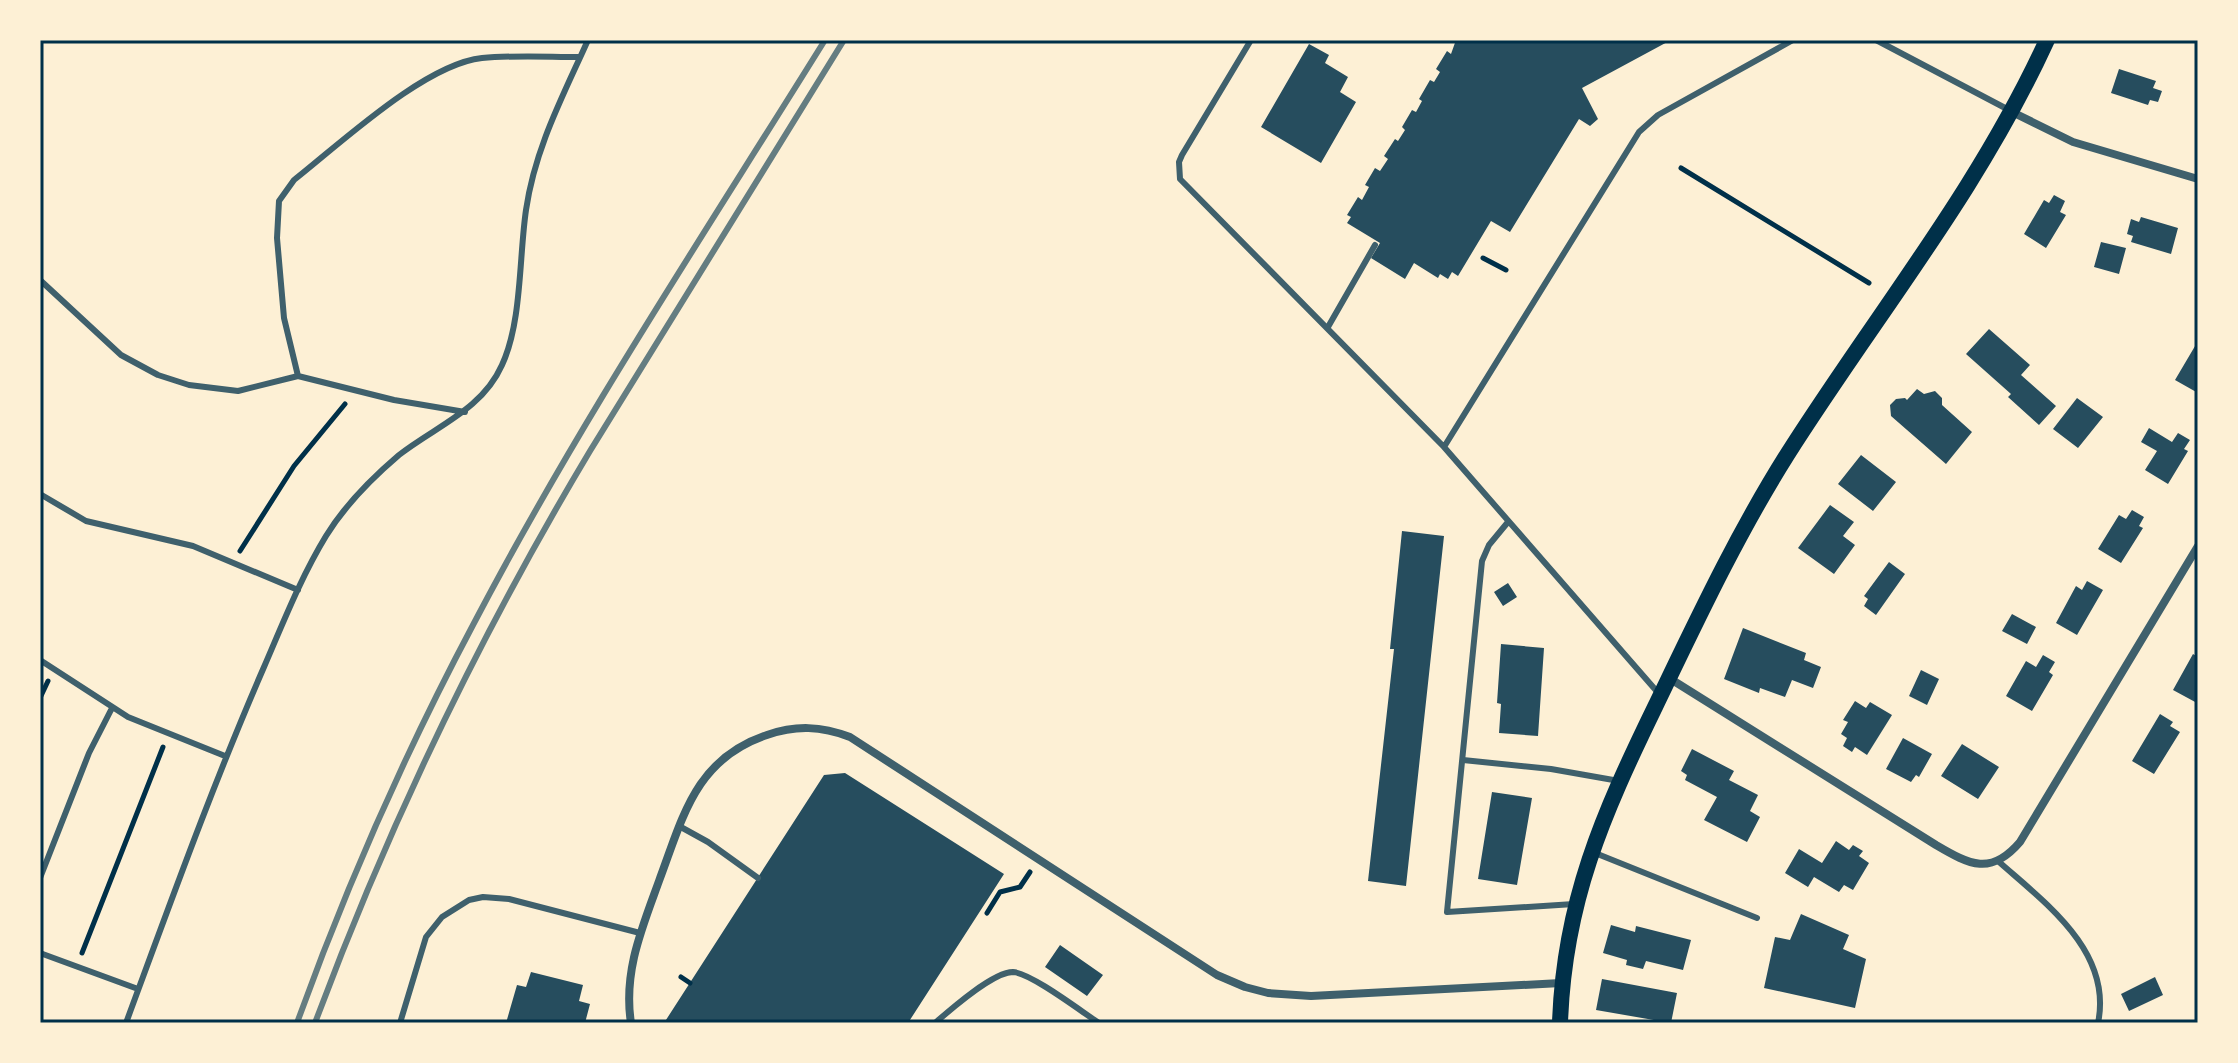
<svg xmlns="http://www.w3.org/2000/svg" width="2238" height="1063" font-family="'IBM Plex Sans',sans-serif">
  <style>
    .building { fill: #264d5e }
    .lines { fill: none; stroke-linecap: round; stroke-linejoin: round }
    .path { stroke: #003049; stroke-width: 5 }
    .service { stroke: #3f606c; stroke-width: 6 }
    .minor { stroke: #3f606c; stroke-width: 8 }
    .secondary { stroke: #003049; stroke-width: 16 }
    .rail { stroke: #657d81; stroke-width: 6 }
    .neatline { fill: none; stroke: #003049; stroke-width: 3 }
  </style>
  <rect width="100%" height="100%" fill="#fdf0d5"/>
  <path class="building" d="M1456,40h215l-89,48 16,31 -8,7 -11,-7 -69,113 -19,-11 -33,55 -6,-4 -4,7 -8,-5 -2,4 -24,-15 -9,16 -34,-21 9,-15 -33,-20 4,-6 -4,-2 11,-18 4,3 7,-13 -4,-2 10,-17 5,3 8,-12 -4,-3 11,-17 3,2 7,-11 -3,-3 10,-17 4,2 6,-11 -3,-2 11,-19 4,2 6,-10 -4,-3 11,-18 4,3z
    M1309,44l20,11 -4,8 23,14 -8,15 16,10 -35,61 -60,-36z
    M2119,69l37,12 -3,7 9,3 -4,11 -8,-2 -2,5 -37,-12z
    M2054,195l11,6 -5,11 6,3 -20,33 -22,-14 20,-34 5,3z
    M2141,217l37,11 -7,26 -40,-12 2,-6 -6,-2 4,-15 8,3z
    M2101,242l25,6 -7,26 -25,-7z
    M1989,329l41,36 -9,10 35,31 -17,19 -31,-28 3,-3 -45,-40z
    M2198,341v52l-23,-13z
    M1917,389l7,5 11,-3 7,7v7l30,27 -26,32 -55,-48 -1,-11 6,-6 9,-1 2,2z
    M2077,398l26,19 -25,31 -25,-19z
    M2149,428l23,14 6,-9 12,7 -6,9 4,2 -20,33 -23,-14 12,-19 -16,-9z
    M1861,455l35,27 -23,29 -35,-27z
    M1830,505l24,17 -11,14 12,9 -21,29 -36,-26z
    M2132,510l12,7 -5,9 4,2 -22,35 -23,-14 21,-34 7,4z
    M1402,531l42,5 -38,350 -38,-5 26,-232h-4z
    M1889,562l16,12 -29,41 -12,-9 4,-7 -4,-3z
    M2087,581l16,9 -26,45 -21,-12 20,-37 6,4z
    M1508,583l9,14 -14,9 -9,-14z
    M2012,614l24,13 -9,17 -25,-13z
    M1743,628l63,25 -2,7 17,7 -8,21 -21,-8 -7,17 -25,-9 -1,5 -35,-14z
    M1501,644l43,4 -6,88 -39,-3 2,-29 -4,-1z
    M2193,654l5,3 -1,46 -24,-13z
    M2043,655l12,7 -6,10 4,3 -21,36 -26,-15 20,-35 10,6z
    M1921,670l18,9 -12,26 -18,-9z
    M1855,701l11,7 4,-6 22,13 -25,40 -12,-8 -3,5 -9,-6 4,-8 -6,-4 7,-12 -5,-2z
    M2160,714l13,8 -3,4 10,6 -26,42 -22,-13z
    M1903,738l29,16 -13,23 -3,-2 -5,7 -25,-13z
    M1962,744l37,23 -21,32 -37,-23z
    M1692,749l42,22 -5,9 29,15 -8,16 10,6 -13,25 -43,-22 13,-23 -32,-17 2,-5 -6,-4z
    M845,773l159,101 -96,149h-244l160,-248z
    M1492,792l40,6 -15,87 -39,-6z
    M1836,841l13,9 4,-5 10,6 -4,5 10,7 -16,27 -9,-5 -5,7 -25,-15 -6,10 -23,-14 14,-24 23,14z
    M1801,914l48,21 -6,14 23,10 -11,49 -91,-20 11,-51 15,3z
    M1611,925l24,7 1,-6 55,14 -8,30 -37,-9 -3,8 -17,-4 1,-5 -24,-7z
    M1060,945l43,30 -16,21 -42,-29z
    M531,972l52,13 -4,16 11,3 -5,19h-79l11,-38 9,2z
    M2155,977l8,18 -34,16 -8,-17z
    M1602,979l75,14 -6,30 -75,-13z"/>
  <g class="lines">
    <path class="path" d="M1681,168l188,115
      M1483,258l23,12
      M240,551l54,-85 51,-62
      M40,698l8,-17
      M987,913l13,-21 20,-5 10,-15
      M82,953l81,-206
      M681,977l9,6"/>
    <path class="service" d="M1251,40l-69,115 -3,7 1,17 264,268 216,248
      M1876,40l133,70
      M40,280l81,75 37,20 31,10 49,6 60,-15 96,24 71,12
      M1328,327l47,-82
      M298,376l-14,-58 -7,-80 2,-37 15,-21c47,-37 131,-116 188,-122 32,-3 66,-1 98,-1
      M1444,447l195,-315 19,-17 135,-75
      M40,494l46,27 107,25 105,44
      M1508,522l-19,23 -7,16 -35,351 127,-8
      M40,660l88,57 97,39
      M1463,760l88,9 68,12
      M679,826l29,16 50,36
      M1595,853l162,65
      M1998,861c46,41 115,90 100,162
      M40,878l49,-125 23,-45
      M40,953l98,36
      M126,1023c44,-119 87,-239 138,-356 19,-44 37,-90 62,-131 19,-31 46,-58 73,-81 37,-29 83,-45 103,-90 20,-43 17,-108 24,-155 9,-62 37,-114 62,-170
      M400,1023l26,-86 16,-20 27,-17 14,-3 26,2 131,34
      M935,1023c16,-14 58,-51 78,-51 18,1 69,40 86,51"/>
    <path class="minor" d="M2012,112l61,30 125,37
      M1669,678l267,167c34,20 55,31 84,-3l178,-296
      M631,1023c-8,-51 11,-95 28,-142 24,-64 36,-122 108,-146 29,-10 54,-9 83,2l367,238 28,12 23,6 43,3 250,-13"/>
    <path class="secondary" d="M1560,1023c4,-121 43,-209 95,-316 41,-85 81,-171 132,-252 88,-139 191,-264 260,-415"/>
    <path class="rail" d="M297,1023c49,-136 108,-270 176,-398 105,-201 232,-392 352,-585
      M315,1023c74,-199 166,-390 275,-572l254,-411"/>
  </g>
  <rect width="2238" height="1063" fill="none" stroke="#fdf0d5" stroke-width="84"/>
  <rect x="42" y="42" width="2154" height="979" class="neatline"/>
</svg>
